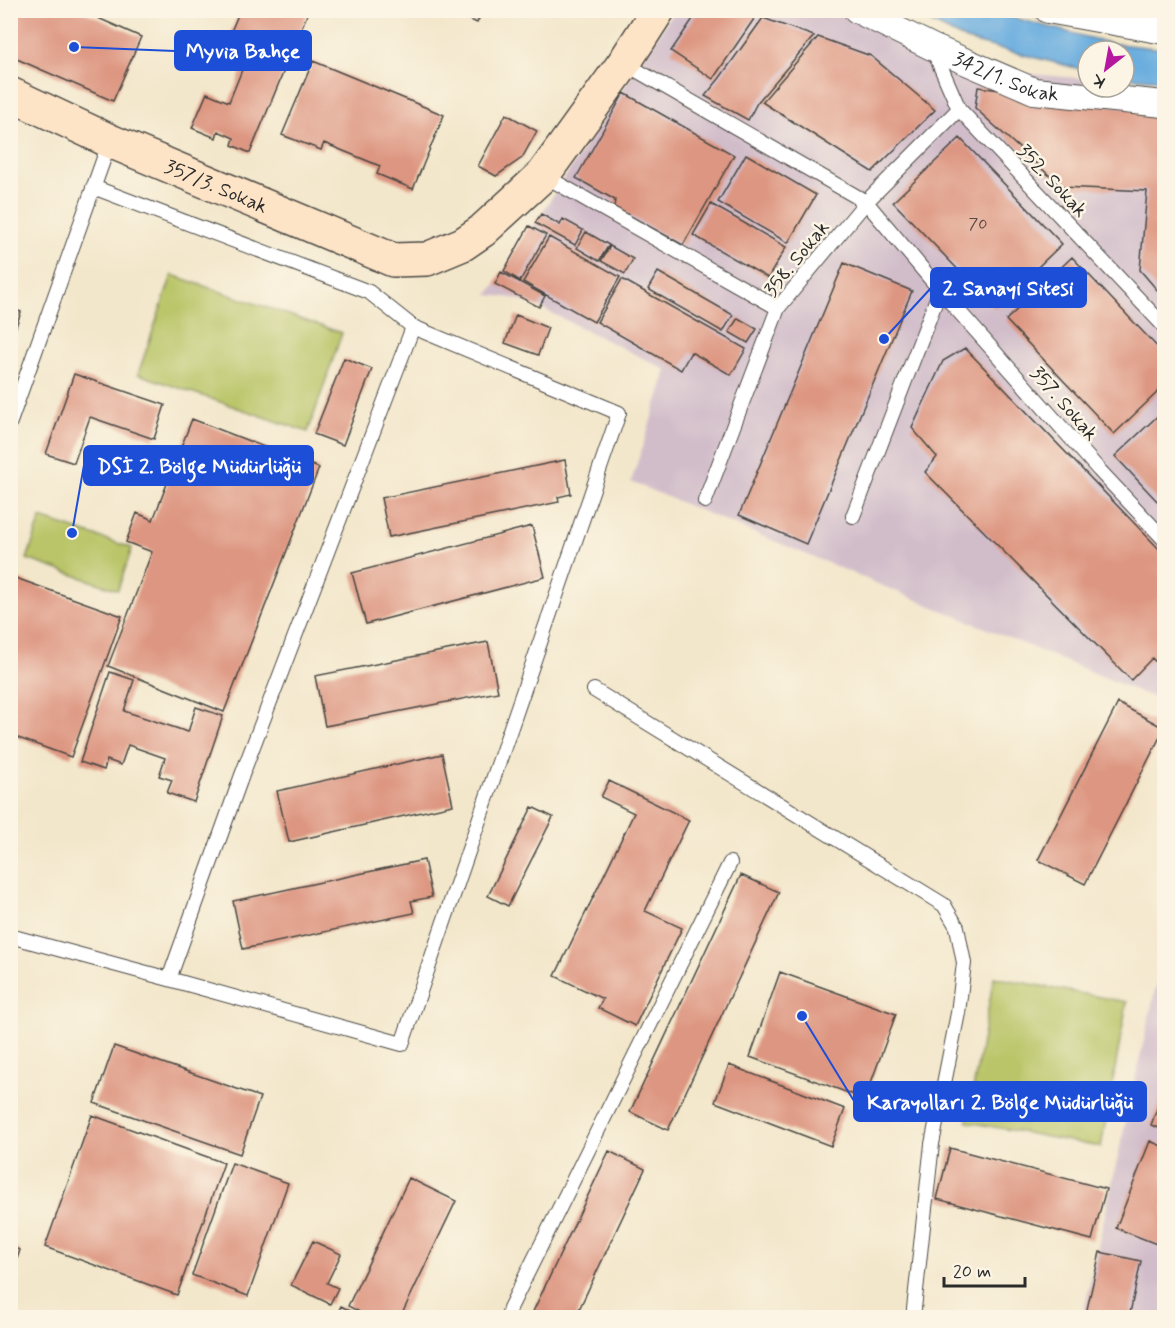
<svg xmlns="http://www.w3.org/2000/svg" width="1175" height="1328" font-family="Mynerve,sans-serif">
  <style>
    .industrial { fill: #d1bdca }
    .green { fill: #b9c567; stroke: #727849; stroke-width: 1.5 }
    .water { fill: #6aaddf; stroke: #4a6c85; stroke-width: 1.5 }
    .building { fill: #dd9681 }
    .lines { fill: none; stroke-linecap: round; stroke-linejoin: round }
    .lane-casing { stroke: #494743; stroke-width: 16 }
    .street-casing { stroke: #494743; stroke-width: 28 }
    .secondary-casing { stroke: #494743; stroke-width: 36 }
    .lane { stroke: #fff; stroke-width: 14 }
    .street { stroke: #fff; stroke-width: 26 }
    .secondary { stroke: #fee4c6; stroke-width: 33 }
    .labels { text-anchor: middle; stroke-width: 5; stroke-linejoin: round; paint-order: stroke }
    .number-label { font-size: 16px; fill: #584640 }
    .street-label { font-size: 20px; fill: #2b2b2b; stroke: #fcf5e5 }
    .leader { fill: none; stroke: #1d4ed8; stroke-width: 2 }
    .callout-dot { fill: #1d4ed8; stroke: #fcf5e5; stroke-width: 2 }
    .callout { fill: #1d4ed8; stroke: #1d4ed8; stroke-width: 2 }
    .callout-label { font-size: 21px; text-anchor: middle; font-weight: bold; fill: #fff }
  </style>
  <rect width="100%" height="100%" fill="#fcf5e5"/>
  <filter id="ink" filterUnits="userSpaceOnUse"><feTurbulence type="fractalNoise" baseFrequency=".0167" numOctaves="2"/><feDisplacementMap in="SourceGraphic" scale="12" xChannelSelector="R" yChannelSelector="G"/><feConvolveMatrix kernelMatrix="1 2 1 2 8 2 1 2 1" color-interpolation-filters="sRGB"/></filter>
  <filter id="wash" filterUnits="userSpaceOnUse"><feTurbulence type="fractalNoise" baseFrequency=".008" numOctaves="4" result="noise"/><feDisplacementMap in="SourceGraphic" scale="24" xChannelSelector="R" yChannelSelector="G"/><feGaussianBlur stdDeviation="1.35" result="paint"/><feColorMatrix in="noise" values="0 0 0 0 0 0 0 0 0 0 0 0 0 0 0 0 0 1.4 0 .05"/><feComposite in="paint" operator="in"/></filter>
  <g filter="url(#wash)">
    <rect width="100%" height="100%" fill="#f3e7cb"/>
    <path class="industrial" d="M674,11h174l118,57 122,11v8h36v-5l40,4v616l-533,-220 36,-112 -128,-63 -26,-9 -25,-3z
      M1164,964v353l-82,1 73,-328z"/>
    <path class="green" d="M172,275l170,58 -34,99 -170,-58z
      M41,518l91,30 -14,42 -91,-31z
      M994,977l133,25 -26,145 -134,-25z"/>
    <path class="water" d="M908,11h81l120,32 55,6v31l-40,-3v-26h-36v20l-122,-31z"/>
    <g id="blocks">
      <path class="building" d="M10,10h70l61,27 -28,64 -103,-45z
        M240,10h69l-59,143 -18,-8 2,-7 -16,-7 -2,7 -24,-10 15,-35 22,9 13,-32 -23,-10z
        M449,10h34l-6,13z
        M699,10h41l16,6 -43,63 -42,-28z
        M1084,10h80v15z
        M763,18l51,18 -57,67 -9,17 -43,-24 14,-17z
        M818,37l53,19 64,54 -63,62 -110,-70z
        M313,61l131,54 -31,74 -36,-15 3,-8 -56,-23 -3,7 -39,-15z
        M978,87l186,26v185l-24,-28 7,-79 -85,-4 -87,-79z
        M624,93l110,62 -51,90 -69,-38 1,-7 -39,-22z
        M506,114l31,17 -15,27 -26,18 -18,-10z
        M960,138l102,106 -67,64 -102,-106z
        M746,154l70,41 -28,48 -70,-41z
        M711,204l75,43 -18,31 -75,-43z
        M541,214l19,11 3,-6 20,11 -8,15 -40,-22z
        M529,226l17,9 -26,46 -16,-10z
        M586,232l23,13 -10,16 -22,-13z
        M549,237l71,40 -26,45 -71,-40z
        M610,246l23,13 -8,15 -24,-13z
        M1072,257l92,97v32l-50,48 -108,-114z
        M844,263l68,28 -106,253 -67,-29z
        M501,272l44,24 -6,11 -44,-23z
        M658,272l75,43 -10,17 -75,-43z
        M622,279l124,70 -15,26 -40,-23 -10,18 -84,-48z
        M10,308l11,4 -10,29h-1z
        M516,315l32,13 -10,27 -33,-12z
        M738,318l19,11 -9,14 -19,-11z
        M965,348l199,206v117l-12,-13 -21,22 -206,-208 12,-15 -25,-29 31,-67z
        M344,358l28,11 -29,76 -29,-11z
        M74,374l91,31 -11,34 -64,-22 -16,46 -28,-9z
        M1164,410v84l-7,7 -42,-45z
        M192,419l127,49 -95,244 -116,-46 44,-114 -26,-10 11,-29 16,7z
        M565,460l6,34 -13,3 1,5 -170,35 -8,-39z
        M532,526l13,51 -179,47 -14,-51z
        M10,576l112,40 -51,141 -61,-22z
        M488,642l10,50 -173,34 -10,-50z
        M110,672l24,8 -10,31 64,21 8,-25 27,9 -29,86 -27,-9 5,-13 -13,-4 6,-18 -37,-13 -7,20 -14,-5 -3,10 -24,-8z
        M1118,703l46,25v1l-79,155 -47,-24z
        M442,754l11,51 -164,37 -12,-51z
        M609,781l80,39 -44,91 37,17 -47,98 -37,-18 5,-9 -48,-23 79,-163 -33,-16z
        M532,807l21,10 -45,89 -20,-10z
        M424,860l8,37 -21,4 3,12 -171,36 -10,-48z
        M741,875l38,17 -111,238 -38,-18z
        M780,972l116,42 -31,85 -115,-42z
        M114,1046l146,51 -20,57 -146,-51z
        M729,1065l116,44 -14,37 -116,-44z
        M1164,1090v40l-13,-5z
        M92,1115l132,48 -47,132 -132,-48z
        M1150,1141l14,6v100l-48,-19z
        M950,1148l156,41 -14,51 -155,-41z
        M609,1151l36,18 -70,149h-45z
        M232,1163l56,20 -40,113 -56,-21z
        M409,1178l47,23 -56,117h-29l-23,-12z
        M313,1241l28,13 -14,29 11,5 -8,16 -39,-19z
        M10,1247l10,3 -9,27h-1z
        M1100,1252l41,9 -12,57h-44z
        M341,1306l22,12h-28z"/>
    </g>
  </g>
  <g filter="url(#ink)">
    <use href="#blocks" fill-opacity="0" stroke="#494743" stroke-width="1.5"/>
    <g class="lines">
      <g class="lane-casing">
        <path id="lane" d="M932,47l27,62 205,217
          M624,63l242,139 74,88 159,180 65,69
          M543,175l235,133
          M10,422l100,-281
          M705,501l73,-193 88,-106 93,-93
          M853,516l87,-226
          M594,690l350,215 13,22 7,36 -6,50 -26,131 -19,174
          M10,936l159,43 73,-204 171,-448 -44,-35 -276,-105
          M169,979l233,65 217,-631 -206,-86
          M508,1318l2,-10 220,-445"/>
      </g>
      <g class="street-casing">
        <g id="street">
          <path id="s1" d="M857,10l75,37 102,44 130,13"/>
          <path d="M1048,10l116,21"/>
        </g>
      </g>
      <g class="secondary-casing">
        <g id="secondary">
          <path id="s2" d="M10,94l100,47 283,119 34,-1 36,-15 19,-13 61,-56 81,-112 34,-53"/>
        </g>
      </g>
      <use href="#lane" class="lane"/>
      <use href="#street" class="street"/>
      <use href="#secondary" class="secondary"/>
    </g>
  </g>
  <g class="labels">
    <g class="number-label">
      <text x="978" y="229">70</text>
    </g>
    <g class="street-label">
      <text dy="7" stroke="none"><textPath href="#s1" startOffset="164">342/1. Sokak</textPath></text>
      <text transform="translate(1053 180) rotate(47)" y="7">352. Sokak</text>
      <text dy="7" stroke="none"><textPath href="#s2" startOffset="226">357/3. Sokak</textPath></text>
      <text transform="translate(796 258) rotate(-51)" y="7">358. Sokak</text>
      <text transform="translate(1065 403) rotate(49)" y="7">357. Sokak</text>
    </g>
  </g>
  <path class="leader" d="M74 47L175 51M884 339L931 288M72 533L84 465M802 1016L854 1101"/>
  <g class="callout-dot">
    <circle cx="74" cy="47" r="6"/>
    <circle cx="884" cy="339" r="6"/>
    <circle cx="72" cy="533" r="6"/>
    <circle cx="802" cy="1016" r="6"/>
  </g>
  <g class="callout">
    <rect x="175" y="31" width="136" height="39" rx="6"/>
    <rect x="931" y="268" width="155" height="39" rx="6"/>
    <rect x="84" y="446" width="229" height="39" rx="6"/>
    <rect x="854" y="1082" width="292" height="39" rx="6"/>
  </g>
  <g class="callout-label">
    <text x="243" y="58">Myvia Bahçe</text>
    <text x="1008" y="295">2. Sanayi Sitesi</text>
    <text x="199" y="473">DSİ 2. Bölge Müdürlüğü</text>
    <text x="1000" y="1109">Karayolları 2. Bölge Müdürlüğü</text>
  </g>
  <rect width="1175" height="1328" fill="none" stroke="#fcf5e5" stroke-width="36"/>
  <g transform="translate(1106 69) rotate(211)"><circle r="28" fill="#fcf5e5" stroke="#a8a49b" stroke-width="1.5"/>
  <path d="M0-4.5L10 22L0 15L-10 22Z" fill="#b5179e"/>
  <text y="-9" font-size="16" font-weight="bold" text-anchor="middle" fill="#2b2b2b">K</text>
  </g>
  <path d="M944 1277v9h81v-9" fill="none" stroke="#2b2b2b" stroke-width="3"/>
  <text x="953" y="1277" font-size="18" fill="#2b2b2b" stroke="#fcf5e5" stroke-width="4.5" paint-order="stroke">20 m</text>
</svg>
